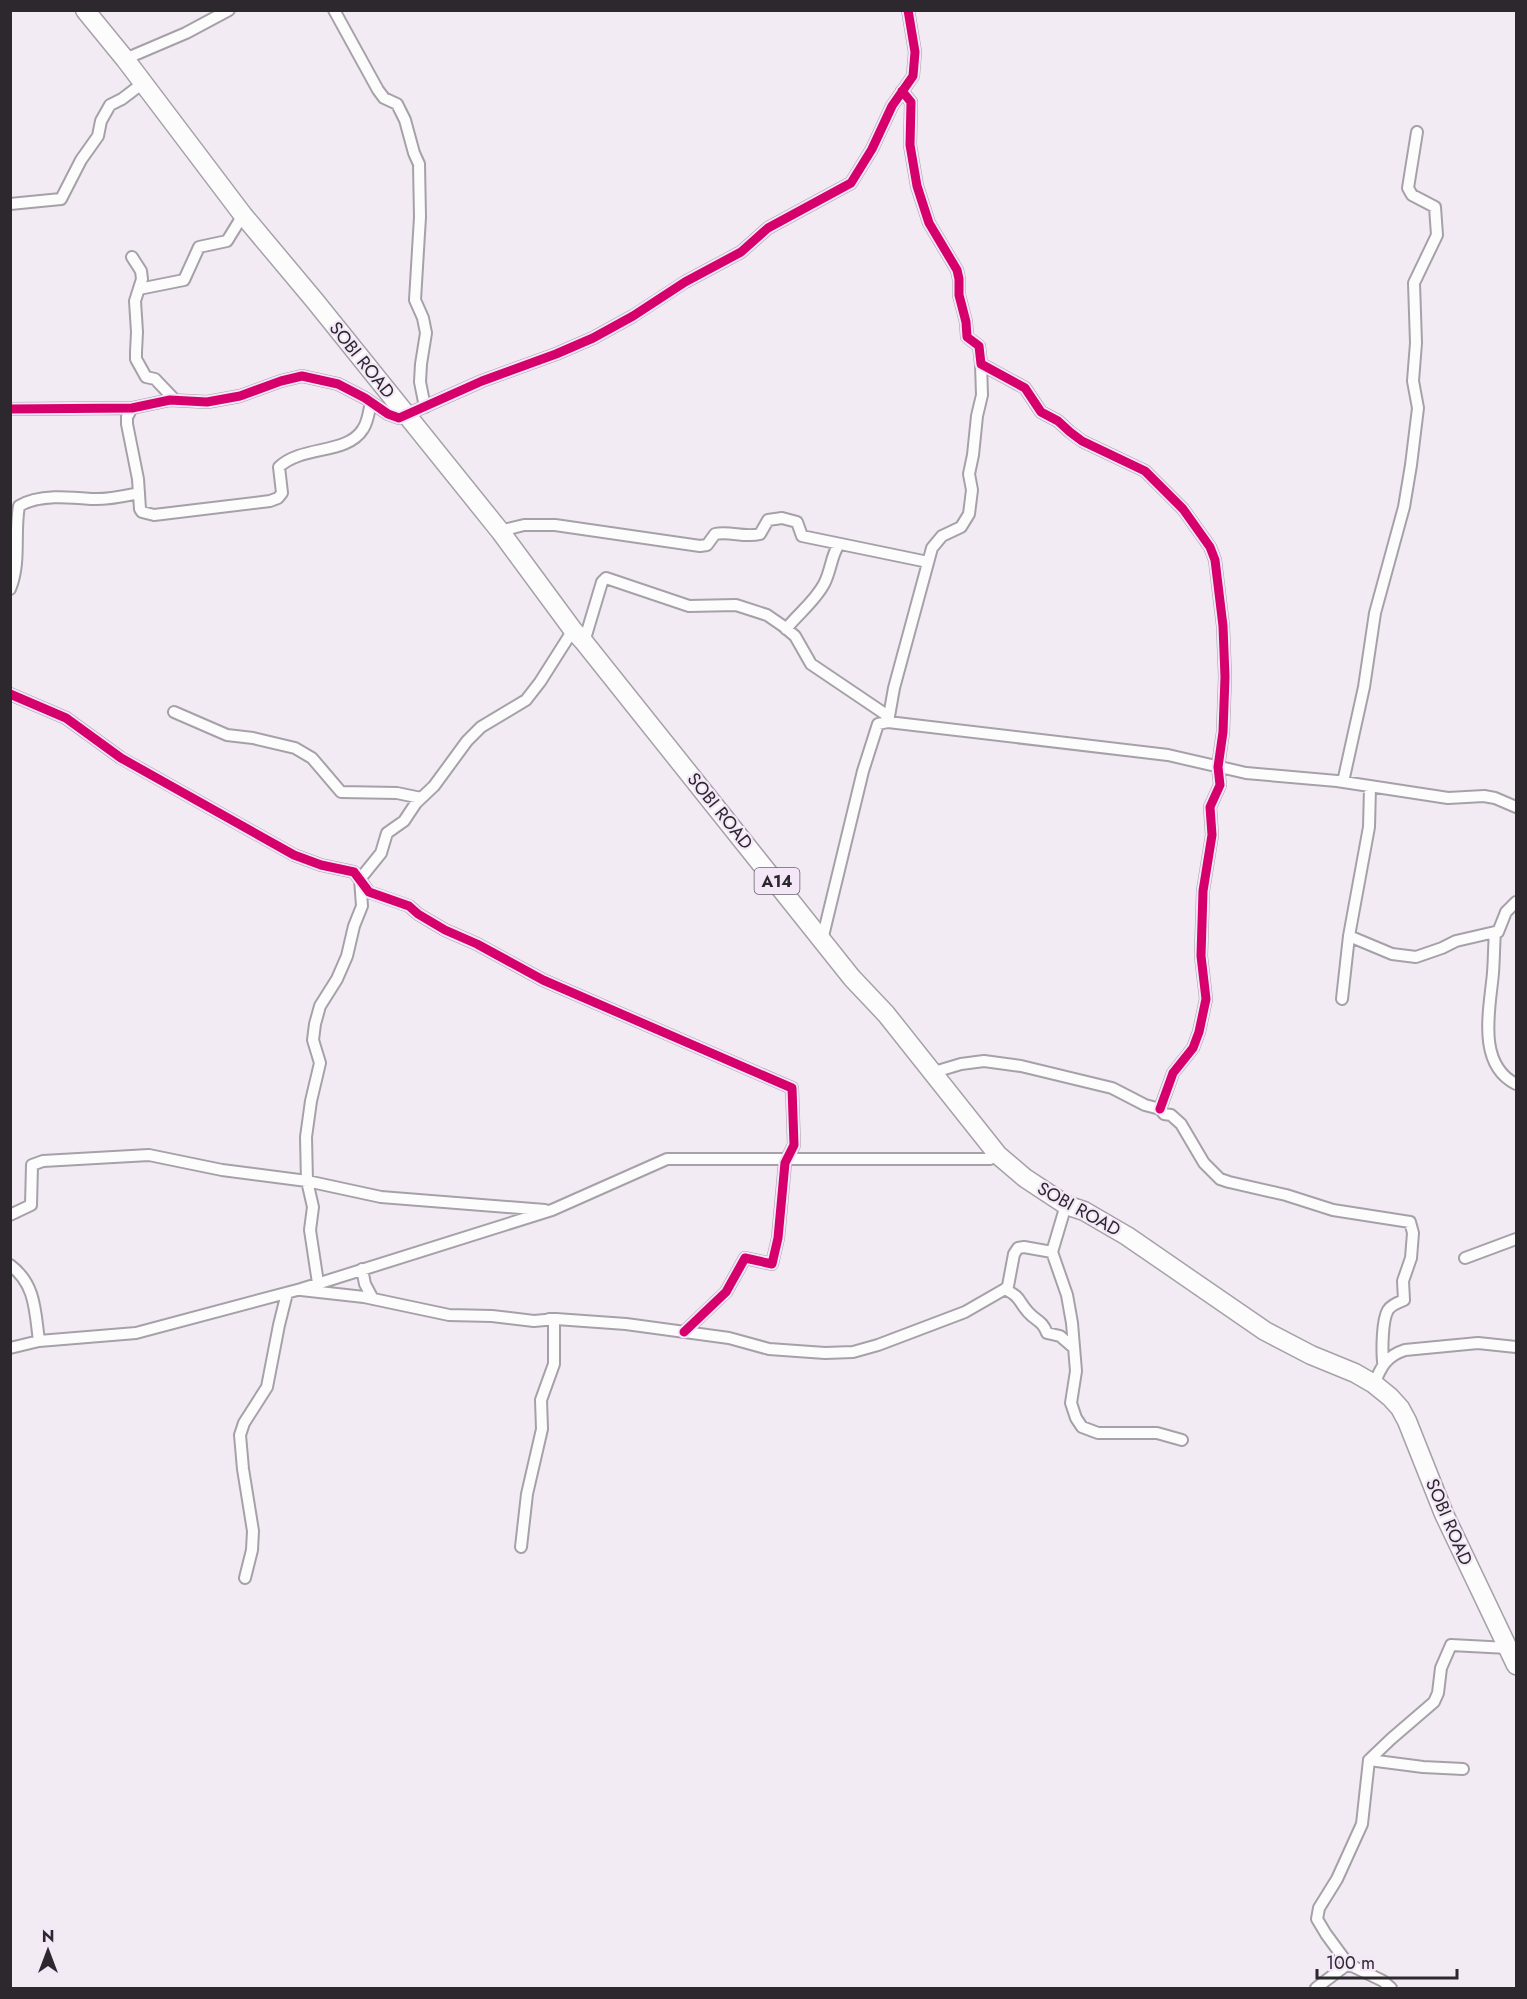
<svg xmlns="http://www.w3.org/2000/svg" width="1527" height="1999" font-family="Jost,sans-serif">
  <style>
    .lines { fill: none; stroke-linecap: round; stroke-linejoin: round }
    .street-casing { stroke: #a6a1a8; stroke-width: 14 }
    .highway-casing { stroke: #a6a1a8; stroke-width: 21 }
    .street { stroke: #fdfcfd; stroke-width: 10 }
    .highway { stroke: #fdfcfd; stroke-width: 18 }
    .cycleway-casing { stroke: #f3e7f8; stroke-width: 13 }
    .cycleway { stroke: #d6006c; stroke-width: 9 }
    .labels { text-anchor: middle; stroke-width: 4.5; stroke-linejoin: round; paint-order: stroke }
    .shield { fill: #f3e7f8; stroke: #68616b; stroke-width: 1.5 }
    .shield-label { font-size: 16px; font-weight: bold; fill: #2c282e }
    .street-label { font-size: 18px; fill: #2c282e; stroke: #f3e7f8 }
  </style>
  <rect width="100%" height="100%" fill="#f2ebf4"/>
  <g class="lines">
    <g class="street-casing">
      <path id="street" d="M334,10l44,80 6,8 13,6 8,16 9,33 5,11 1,53 -5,83 8,18 3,15 -5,31 -1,18 5,25
        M125,59l61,-26 43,-23
        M902,91l9,11 -1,43 7,41 12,37 28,47 2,9v16l7,27 1,15 12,9 2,18 44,24 16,24 17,9 12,11 12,9 63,30 38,38 27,38 5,13 8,66 2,51 -2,55 -5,35 2,18 -10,22 2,28 -9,56 -2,65 5,43 -7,33 -6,16 -20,25 -13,36
        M10,204l51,-5 20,-39 17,-24 3,-15 9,-16 12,-6 21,-16
        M132,257l9,14 1,8 -7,22 2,31 -1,20v7l10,18 9,2 20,21
        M139,289l45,-9 15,-33 28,-6 16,-26
        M132,408l-5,9v7l11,55 2,30 2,3 12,3 116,-14 8,-3 4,-5 -3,-26c23,-22 68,-12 84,-38 5,-7 6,-18 8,-27
        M10,409l122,-1 38,-8 37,2 33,-6 41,-15 21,-5 36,8 27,14 23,16 11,4 83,-37 74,-27 37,-16 40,-22 52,-34 56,-30 27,-24 83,-45 21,-34 20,-43 21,-30 2,-24 -7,-42
        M500,531l24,-6h31l145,21 7,-1 8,-11c15,-3 30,4 45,0l8,-14 14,-2 15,4 5,14 126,26
        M10,589c11,-26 4,-56 9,-83 20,-12 51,-9 73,-7 15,1 32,-3 47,-6
        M786,629c12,-15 29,-28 38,-45 7,-13 7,-28 15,-40
        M584,642l18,-60 4,-4 83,28 47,-1 31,10 16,11 12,10 16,28 77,52
        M10,694l56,24 55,40 173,97 27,10 33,7 15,20 40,14 9,8 27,16 32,14 66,36 249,108 2,57 -9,18 -7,75 -6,26 -27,-6 -19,34 -42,40
        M174,712l53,23 26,3 42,10 17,10 29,34 56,1 24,5
        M888,722l6,-34 38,-140 10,-12 19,-9 8,-13 3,-24 -3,-16 4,-19 4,-39 5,-21 -1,-31
        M1343,782l21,-95 11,-74 29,-106 7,-42 7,-57 -5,-27 3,-38 -2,-60 23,-48 -2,-28 -23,-12 -4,-7 9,-56
        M1516,902l-10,10 -8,20h-3c-1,13 -1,28 -2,41 -3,35 -17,91 23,111
        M1349,936l43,18 24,3 26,-9 14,-7 39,-9
        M822,940l41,-169 15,-47 10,-2 280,33 78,18 91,8 111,17 36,-2 11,2 21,9
        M1342,999l7,-63 20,-109 1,-40
        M931,1073l30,-9 23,-3 37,5 91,22 33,17 15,4 4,5 7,1 10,9 23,39 16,16 9,3 57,13 47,15 77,12 3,11 -2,25 -8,23 1,19c-5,2 -13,5 -16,10 -6,10 -6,40 -5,52
        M10,1215l21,-10 1,-40 11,-4 106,-6 73,15 85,11 74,16 164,13
        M1052,1252l15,43 5,28 4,48 -5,32 5,15 6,9 16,6h59l25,7
        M1465,1258l51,-19
        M10,1265c26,19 25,47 29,76
        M362,1269l3,15 8,15
        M318,1283l-8,-53 3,-23 -6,-26 -1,-44 5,-36 9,-38 -7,-23 2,-16 5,-18 17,-27 10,-23 7,-30 8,-20 -2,-27 21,-26 6,-20 17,-12 12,-18 18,-17 33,-45 14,-14 45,-27 14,-18 33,-52
        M1005,1289c18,10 12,11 23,23 9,10 14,8 19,21l13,3 14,12
        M301,1290l63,7 85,18 43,1 42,5 22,-2 70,5 103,14 40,11 56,4 28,-1 25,-7 87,-33 40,-23 3,-3 6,-32 4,-6 6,-1 28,5 14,-47
        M10,1348l29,-7 97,-8 165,-44 251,-79 115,-51h323l8,-4
        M1374,1384c7,-17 12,-28 31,-34l73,-7 38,4
        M521,1547l6,-53 15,-65 -1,-29 13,-36v-45h-5
        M245,1578l7,-28 1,-19 -10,-62 -3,-34 4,-12 23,-36 12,-62 8,-32
        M1369,1760l54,7 40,2
        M1348,1964l-22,-30 -9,-15 2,-11 18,-29 25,-55 7,-64 22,-21 43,-37 4,-9 3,-25 10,-23 57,3
        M1316,1988l32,-24 35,17 8,7"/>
    </g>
    <g class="highway-casing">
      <path id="highway" d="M85,10l40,49 118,156 72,86 185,230 73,99 11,12 268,336 34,36 112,141 27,23 41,27 18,6 43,25 138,95 46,24 44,18 19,11 16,13 10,11 7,13 37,93 72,151"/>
    </g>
    <use href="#street" class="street"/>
    <use href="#highway" class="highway"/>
    <g class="cycleway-casing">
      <path id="cycleway" d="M902,91l9,11 -1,43 7,41 12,37 28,47 2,9v16l7,27 1,15 12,9 2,18 44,24 16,24 17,9 12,11 12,9 63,30 38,38 27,38 5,13 8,66 2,51 -2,55 -5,35 2,18 -10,22 2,28 -9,56 -2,65 5,43 -7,33 -6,16 -20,25 -13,36
        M10,409l122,-1 38,-8 37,2 33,-6 41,-15 21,-5 36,8 27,14 23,16 11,4 83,-37 74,-27 37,-16 40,-22 52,-34 56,-30 27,-24 83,-45 21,-34 20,-43 21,-30 2,-24 -7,-42
        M10,694l56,24 55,40 173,97 27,10 33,7 15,20 40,14 9,8 27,16 32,14 66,36 249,108 2,57 -9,18 -7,75 -6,26 -27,-6 -19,34 -42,40"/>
    </g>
    <use href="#cycleway" class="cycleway"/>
  </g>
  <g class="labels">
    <rect class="shield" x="754.5" y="868" width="45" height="26" rx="4.5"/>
    <g class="shield-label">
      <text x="777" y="887">A14</text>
    </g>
    <g class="street-label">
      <text transform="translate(362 360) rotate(51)" y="6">SOBI ROAD</text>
      <text transform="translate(720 811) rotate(51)" y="6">SOBI ROAD</text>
      <text transform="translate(1079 1209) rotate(29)" y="6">SOBI ROAD</text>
      <text transform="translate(1449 1522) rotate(67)" y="6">SOBI ROAD</text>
    </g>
  </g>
  <rect width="1527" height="1999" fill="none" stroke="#2c282e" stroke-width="24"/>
  <g transform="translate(48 1951)" stroke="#f3e7f8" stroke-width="4.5" paint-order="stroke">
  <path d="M0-4.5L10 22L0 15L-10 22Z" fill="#2c282e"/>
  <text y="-9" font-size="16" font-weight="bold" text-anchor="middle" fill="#2c282e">N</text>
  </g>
  <path d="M1317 1969v9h140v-9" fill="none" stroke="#2c282e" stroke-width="3"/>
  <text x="1326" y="1969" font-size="18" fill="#2c282e" stroke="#f3e7f8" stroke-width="4.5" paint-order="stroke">100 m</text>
</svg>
